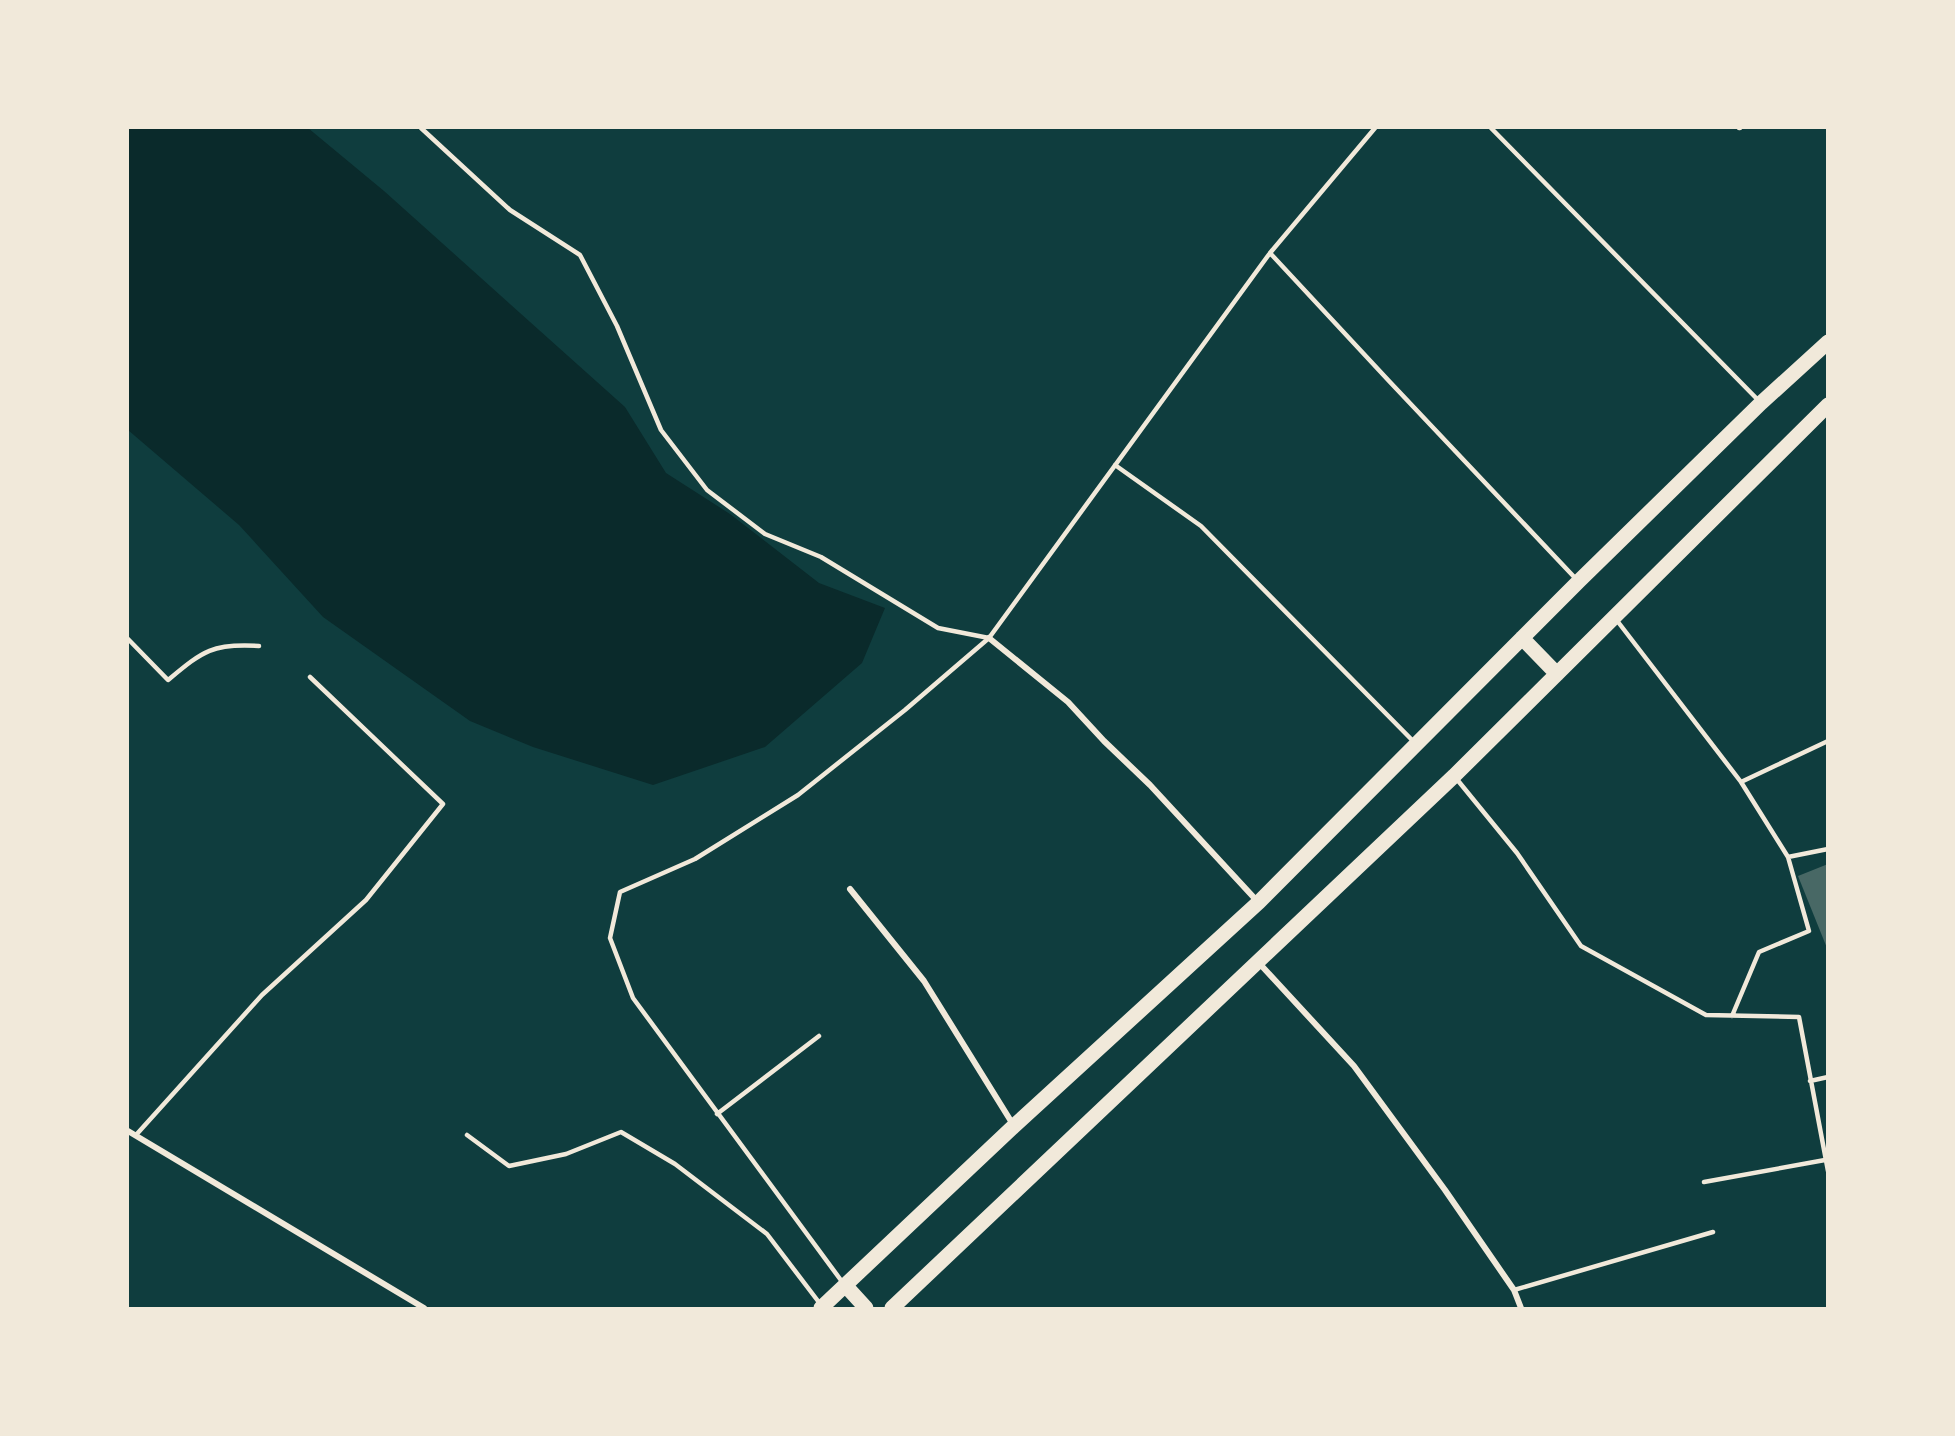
<svg xmlns="http://www.w3.org/2000/svg" width="1955" height="1436" font-family="Barlow,sans-serif">
  <style>
    .water { fill: #0a2a2b }
    .building { fill: #486865 }
    .lines { fill: none; stroke-linecap: round; stroke-linejoin: round }
    .service { stroke: #f1e9da; stroke-width: 4.5 }
    .minor { stroke: #f1e9da; stroke-width: 6 }
    .primary { stroke: #f1e9da; stroke-width: 15 }
  </style>
  <rect width="100%" height="100%" fill="#0f3d3e"/>
  <path class="water" d="M128,128h180l76,63 241,216 41,66 64,41 89,69 66,25 -23,55 -97,84 -112,38 -120,-38 -63,-26 -147,-104 -84,-92 -111,-95z"/>
  <path class="building" d="M1828,864v84h-1l-29,-72z"/>
  <g class="lines">
    <path class="service" d="M421,128l89,82 70,45 37,71 44,104 46,60 58,44 56,23 117,71 51,10
      M1491,128l269,274
      M1739,128h1
      M1270,253l119,128 188,199
      M1115,465l86,61 212,215
      M1615,618l126,164 47,75 21,74 -50,21 -27,64
      M128,639l40,41c35,-29 44,-37 91,-34
      M1455,777l62,76 64,93 125,69 93,2 29,154
      M1741,782l87,-41
      M1788,857l40,-8
      M1810,1081l18,-4
      M717,1114l102,-78
      M136,1135l126,-140 104,-95 77,-96 -133,-127
      M467,1135l42,31 57,-12 55,-22 54,32 92,70 54,71
      M1704,1182l121,-22
      M843,1283l-210,-285 -23,-60 10,-46 75,-33 103,-64 107,-85 84,-72 281,-385 105,-125
      M1514,1290l199,-58"/>
    <path class="minor" d="M989,638l79,64 36,39 46,44 108,117
      M850,889l74,92 90,145
      M1259,963l95,103 91,124 69,100 7,18
      M128,1131l296,177"/>
    <path class="primary" d="M1522,638l35,36
      M845,1285l21,23
      M821,1308l193,-182 245,-224 320,-321 182,-178 67,-61
      M892,1308l562,-532 374,-371"/>
  </g>
  <rect width="1955" height="1436" fill="none" stroke="#f1e9da" stroke-width="258"/>
</svg>
